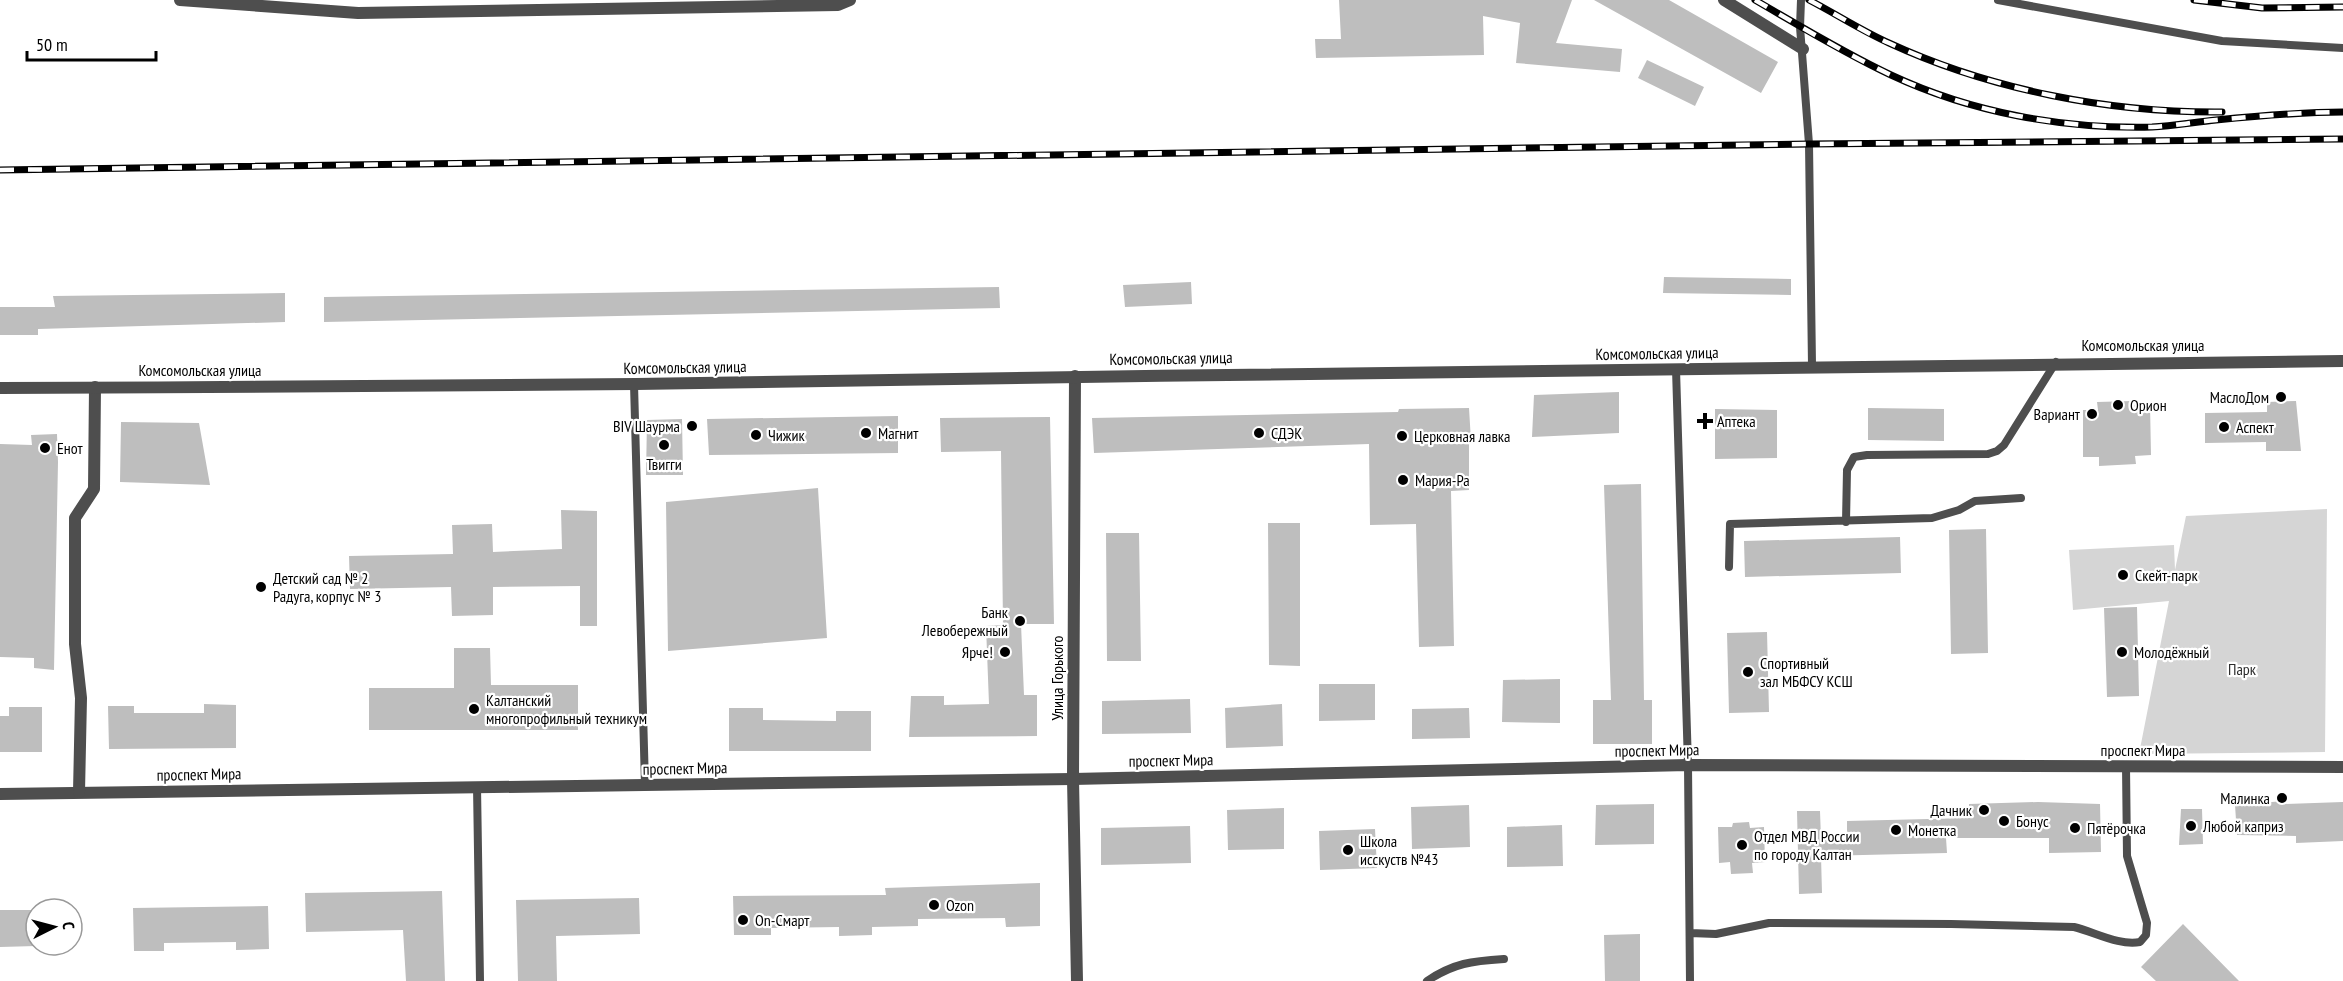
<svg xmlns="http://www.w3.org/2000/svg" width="2343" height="981" font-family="'PT Sans Narrow',sans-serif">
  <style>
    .green { fill: #d5d5d5 }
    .building { fill: #bebebe }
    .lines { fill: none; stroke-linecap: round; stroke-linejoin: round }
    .service { stroke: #4e4e4e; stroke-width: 8 }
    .pedestrian { stroke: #4e4e4e; stroke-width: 12 }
    .minor { stroke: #4e4e4e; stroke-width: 12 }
    .tertiary { stroke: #4e4e4e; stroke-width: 12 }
    .rail-casing { stroke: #000; stroke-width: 7 }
    .rail { stroke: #fff; stroke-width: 4.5; stroke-dasharray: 14; stroke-linecap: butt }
    .poi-dot { fill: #000; stroke: #fff; stroke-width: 2 }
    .labels { text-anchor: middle; stroke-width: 4.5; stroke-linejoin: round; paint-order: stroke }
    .street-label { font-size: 16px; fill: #000; stroke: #fff }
    .poi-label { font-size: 16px; fill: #000; stroke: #fff; text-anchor: start }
    .park-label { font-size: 16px; fill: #2c2c2c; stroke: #fff }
  </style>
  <rect width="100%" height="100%" fill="#fff"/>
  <path class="green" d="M2327,509l-2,243 -186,2 30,-153 -96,9 -4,-60 105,-5 1,25 11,-54z"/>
  <path class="building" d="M1339,0h233l-16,43 66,6 -2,23 -104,-9 4,-40 -37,-7 1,39 -168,3 -1,-19h26z
    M1594,0h75l109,62 -17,31z
    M1647,60l57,27 -9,19 -57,-28z
    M1664,277l127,2v16l-128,-2z
    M1191,282l1,22 -67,3 -2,-22z
    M999,287l1,21 -676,14v-25z
    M285,293v29l-247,7v6h-38v-28h55l-2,-11z
    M1619,392v41l-87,4 2,-42z
    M2133,401v4l17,-1 1,51 -16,1 1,8 -37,2v-9h-16v-47h15l-1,-8z
    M2296,401l5,50h-35v-9l-61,1v-30l62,-1v-10z
    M1469,408l2,33 -2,1v48l-18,1 3,155 -35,1 -3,-123 -46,1 -1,-81 -275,9 -2,-35 306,-6 1,-3z
    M1868,408l76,1v32l-76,-1z
    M1715,409l62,1v48l-62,1z
    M898,416v37l-189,2 -2,-36z
    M1050,417l4,207h-33l3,71h13v41l-128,1 2,-41h33v9l45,-1 -3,-78 17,-1 -2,-174 -60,1 -1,-34z
    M682,419l1,56h-37l1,-55z
    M121,422l78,1 11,62 -90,-3z
    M57,434l1,28 -4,208 -20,-2v-10l-34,-1v-213l32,1 -1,-10z
    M1641,484l3,216h8v44h-59v-44h18l-7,-215z
    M818,488l9,150 -159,13 -2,-149z
    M561,510l36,1v115h-17v-40l-87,1v28l-41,1 -1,-29 -101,2 -1,-33 104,-2 -1,-29 40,-1 1,28 69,-3z
    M1268,523h32v143l-31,-1z
    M1986,529l2,124 -37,1 -2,-124z
    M1106,533h33l2,128h-34z
    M1900,537l1,36 -156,4 -1,-36z
    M2137,607l2,89 -32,1 -3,-89z
    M1767,632l2,80 -40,1 -2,-80z
    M454,648h36l1,37h87v45h-209v-42h85z
    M1560,679v44l-58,-1 1,-42z
    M1319,684h56v36l-56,1z
    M1190,699l1,34 -89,1v-33z
    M204,704l32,1v43l-127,1 -1,-43h26v7h70z
    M1282,704l1,42 -57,2 -1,-40z
    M9,707h33v45h-42v-36h9z
    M729,708h34v12l73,1v-10h35v40h-142z
    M1469,708l1,30 -58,1v-30z
    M2284,801v3l59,-2v39l-47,2v-7l-59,-1 -2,-30z
    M2038,802l62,2 1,48 -52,1v-15h-103l1,15 -126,3 1,37 -23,1 -2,-83h23l1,28h26v-18l122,-3v-14z
    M1654,804v40l-59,1 1,-40z
    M1469,805l1,42 -58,2 -1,-42z
    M1284,808v41l-56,1 -1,-40z
    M2181,809h21l1,35 -24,1z
    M1749,822l1,6 14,-1 1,35 -13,1 1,10 -22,1 -1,-12 -11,1 -1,-36h14l1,-4z
    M1562,825l1,41 -56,1v-40z
    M1190,826l1,37 -90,2v-37z
    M1375,829l2,39 -57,2 -1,-39z
    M1040,883v43l-34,1 -1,-9 -87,1v7l-46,1v8l-33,1v-9l-68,1v7h-37l-1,-39 153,-1 -1,-7z
    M442,891l3,90h-39l-3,-51 -97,2 -1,-39z
    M639,898l1,36 -84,2 1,45h-39l-2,-81z
    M268,906l1,43 -33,1v-8l-72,1v8h-30l-1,-43z
    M0,910h36v36l-36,1z
    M2183,924l56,57h-83l-15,-14z
    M1640,934v47h-35l-1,-46z"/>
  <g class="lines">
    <path class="service" d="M1801,0l-1,27 9,117 3,221
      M1998,0l224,41 121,7
      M1676,369l12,396 2,216
      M634,384l11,401
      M1846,522l1,-52 7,-13 13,-2 121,-1 9,-3 7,-6 52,-83
      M1729,567l1,-43 202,-6 27,-8 16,-9 46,-3
      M477,786l3,195
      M1690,933l26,1 53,-11 182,1 123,3c21,5 45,19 66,15l6,-7 1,-12 -20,-67 -1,-90
      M1427,981c27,-18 45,-20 77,-22"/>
    <path class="pedestrian" d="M0,794l1073,-15 615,-14 655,2"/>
    <path class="minor" d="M180,0l178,13 480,-8 12,-5
      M1724,0l79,49
      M1075,376l-2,403 4,202
      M79,792l2,-94 -6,-54v-126l19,-29 1,-102"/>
    <path class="tertiary" d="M0,388c212,-1 424,-1 636,-4 569,-8 1138,-20 1707,-23"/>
    <g class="rail-casing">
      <path id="rail" d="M1755,0c45,26 89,53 136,75 81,38 172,54 261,52 21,-1 43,-5 64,-7 42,-4 85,-8 127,-8
        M1809,0c27,14 53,31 80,43 102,47 221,70 333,69
        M2194,0l68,8 81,-1
        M0,170l1809,-26 534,-5"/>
    </g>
    <use href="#rail" class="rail"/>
  </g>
  <g class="poi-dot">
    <circle cx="2281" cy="397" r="6"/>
    <circle cx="2118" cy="405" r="6"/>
    <circle cx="2092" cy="414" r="6"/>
    <path d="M1702 412h6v6h6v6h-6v6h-6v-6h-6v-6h6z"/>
    <circle cx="692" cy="426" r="6"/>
    <circle cx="2224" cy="427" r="6"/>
    <circle cx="866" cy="433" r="6"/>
    <circle cx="1259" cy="433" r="6"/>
    <circle cx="756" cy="435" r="6"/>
    <circle cx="1402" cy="436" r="6"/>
    <circle cx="664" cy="445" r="6"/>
    <circle cx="45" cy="448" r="6"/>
    <circle cx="1403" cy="480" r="6"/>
    <circle cx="2123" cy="575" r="6"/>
    <circle cx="261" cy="587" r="6"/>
    <circle cx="1020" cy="621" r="6"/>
    <circle cx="1005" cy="652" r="6"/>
    <circle cx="2122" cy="652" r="6"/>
    <circle cx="1748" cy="672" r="6"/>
    <circle cx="474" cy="709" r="6"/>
    <circle cx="2282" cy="798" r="6"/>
    <circle cx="1984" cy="810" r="6"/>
    <circle cx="2004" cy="821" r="6"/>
    <circle cx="2191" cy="826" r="6"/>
    <circle cx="2075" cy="828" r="6"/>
    <circle cx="1896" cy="830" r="6"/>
    <circle cx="1742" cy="845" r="6"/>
    <circle cx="1348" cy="850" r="6"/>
    <circle cx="934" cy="905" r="6"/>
    <circle cx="743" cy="920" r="6"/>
  </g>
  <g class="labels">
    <g class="street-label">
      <text x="2143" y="351">Комсомольская улица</text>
      <text transform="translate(1657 353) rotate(-1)" y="6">Комсомольская улица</text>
      <text transform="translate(1171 358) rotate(-1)" y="6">Комсомольская улица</text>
      <text transform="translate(685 367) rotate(-1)" y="6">Комсомольская улица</text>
      <text x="200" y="376">Комсомольская улица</text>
      <text transform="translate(1057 678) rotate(-90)" y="6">Улица Горького</text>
      <text transform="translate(1657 750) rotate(-1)" y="6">проспект Мира</text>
      <text x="2143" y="756">проспект Мира</text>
      <text transform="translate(1171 760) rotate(-1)" y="6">проспект Мира</text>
      <text transform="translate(685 768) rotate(-1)" y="6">проспект Мира</text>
      <text transform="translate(199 774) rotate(-1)" y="6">проспект Мира</text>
    </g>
    <g class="poi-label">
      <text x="2269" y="403" text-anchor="end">МаслоДом</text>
      <text x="2130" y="411">Орион</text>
      <text x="2080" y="420" text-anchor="end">Вариант</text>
      <text x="1717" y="427">Аптека</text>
      <text x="680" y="432" text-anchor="end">BIV Шаурма</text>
      <text x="2236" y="433">Аспект</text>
      <text x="878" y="439">Магнит</text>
      <text x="1271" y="439">СДЭК</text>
      <text x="768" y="441">Чижик</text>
      <text x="1414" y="442">Церковная лавка</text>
      <text x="57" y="454">Енот</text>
      <text x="664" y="470" text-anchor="middle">Твигги</text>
      <text x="1415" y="486">Мария-Ра</text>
      <text x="2135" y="581">Скейт-парк</text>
      <text x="273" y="584">Детский сад № 2<tspan x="273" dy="18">Радуга, корпус № 3</tspan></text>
      <text x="1008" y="618" text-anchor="end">Банк<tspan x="1008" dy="18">Левобережный</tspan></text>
      <text x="993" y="658" text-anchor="end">Ярче!</text>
      <text x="2134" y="658">Молодёжный</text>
      <text x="1760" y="669">Спортивный<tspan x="1760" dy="18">зал МБФСУ КСШ</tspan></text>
      <text x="486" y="706">Калтанский<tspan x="486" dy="18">многопрофильный техникум</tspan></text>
      <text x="2270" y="804" text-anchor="end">Малинка</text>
      <text x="1972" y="816" text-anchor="end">Дачник</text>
      <text x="2016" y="827">Бонус</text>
      <text x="2203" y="832">Любой каприз</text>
      <text x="2087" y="834">Пятёрочка</text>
      <text x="1908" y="836">Монетка</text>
      <text x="1754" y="842">Отдел МВД России<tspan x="1754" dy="18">по городу Калтан</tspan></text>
      <text x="1360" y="847">Школа<tspan x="1360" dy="18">исскуств №43</tspan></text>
      <text x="946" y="911">Ozon</text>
      <text x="755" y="926">On-Смарт</text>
    </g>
    <g class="park-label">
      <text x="2242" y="675">Парк</text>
    </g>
  </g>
  <g transform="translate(54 927) rotate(84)"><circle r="28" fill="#ffffff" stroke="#999999" stroke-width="1.5"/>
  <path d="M0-4.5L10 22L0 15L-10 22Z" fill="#000000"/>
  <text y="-9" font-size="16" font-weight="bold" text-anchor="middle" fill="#000000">С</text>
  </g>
  <path d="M27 51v9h129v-9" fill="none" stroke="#000000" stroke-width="3"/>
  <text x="36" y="51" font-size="18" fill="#000000" stroke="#ffffff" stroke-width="4.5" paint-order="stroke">50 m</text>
</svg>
